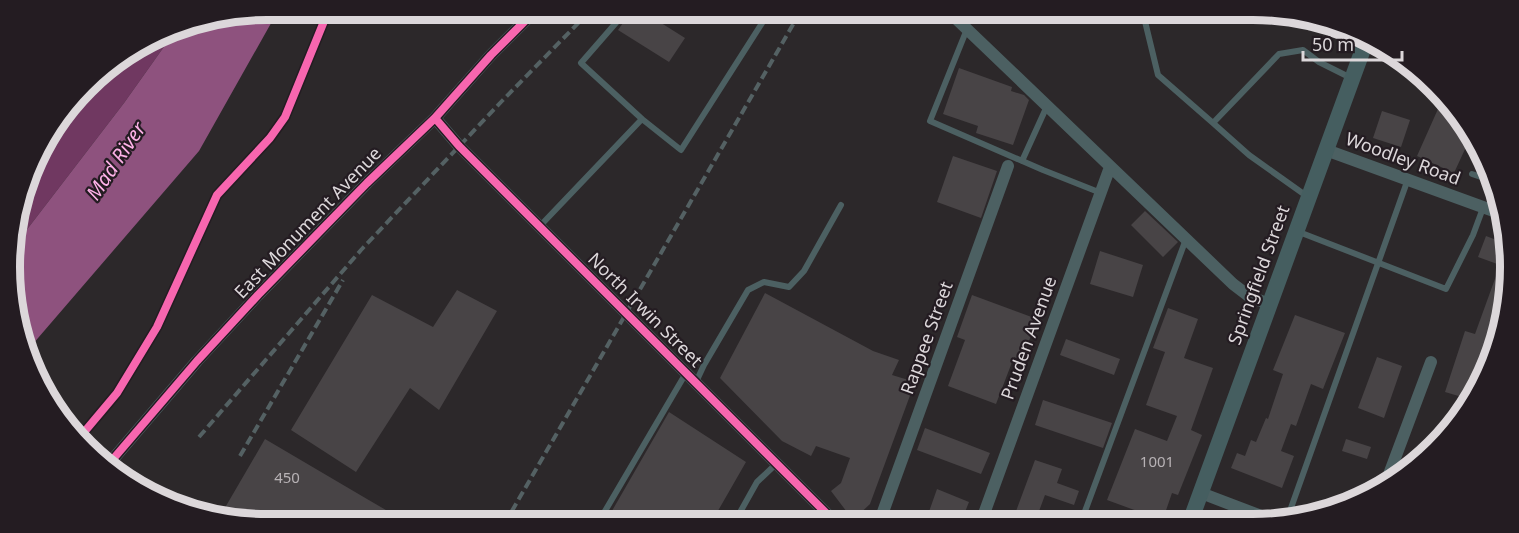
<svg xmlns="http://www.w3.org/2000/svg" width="1519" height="533" font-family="'Noto Sans',sans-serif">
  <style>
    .forest { fill: #703861 }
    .water { fill: #8e527e }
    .building { fill: #484446 }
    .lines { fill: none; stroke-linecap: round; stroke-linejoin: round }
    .lane { stroke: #4c6062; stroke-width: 6 }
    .street { stroke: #4c6062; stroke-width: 12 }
    .secondary { stroke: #455e60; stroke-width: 16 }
    .rail { stroke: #546163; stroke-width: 4; stroke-dasharray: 9 4.5; stroke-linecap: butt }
    .cycleway-casing { stroke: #241c22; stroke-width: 11 }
    .cycleway { stroke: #f766af; stroke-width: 8 }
    .labels { text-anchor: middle; stroke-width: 4.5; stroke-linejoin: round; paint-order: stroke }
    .number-label { font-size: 15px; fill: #b7b2b5 }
    .street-label { font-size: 18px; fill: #dcd7da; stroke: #241c22 }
    .water-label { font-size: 20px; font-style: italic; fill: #feb2e8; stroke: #241c22 }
    .rim { fill: none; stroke: #dcd7da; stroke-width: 8 }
  </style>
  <rect width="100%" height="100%" fill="#2c282a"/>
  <path class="forest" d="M178,27l-54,76 -112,146 -1,-16 25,-81 60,-79 72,-45z"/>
  <path class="water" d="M266,9h13l-80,142 -173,201 -8,-19 -6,-84 112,-146 54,-76z"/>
  <path class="building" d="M633,9h6l46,29 -16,24 -51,-32z
    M1292,14l27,4 2,1 -12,12z
    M959,68l53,19 -1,4 13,4 5,5 -16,45 -37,-12 2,-7 -35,-12z
    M1442,100l30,34 -18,39 -37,-17z
    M1382,111l28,9 -9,27 -28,-9z
    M953,156l44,15 -16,47 -44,-16z
    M1145,211l33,31 -15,15 -32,-32z
    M1486,236l21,8 -6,89 -26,63 -3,4 -27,-8 20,-61 10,3 25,-69 -22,-8z
    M1100,251l43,14 -10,32 -43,-13z
    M457,290l40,21 -58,99 -29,-22 -54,84 -65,-42 81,-135 61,32z
    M765,293l108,58 26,9 -7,15 23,7 -45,122 -17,16 -22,-29 10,-8 9,-25 -34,-12 -5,10 -29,-15 -62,-63z
    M972,295l65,24 -15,41 -8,-3 -18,47 -48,-18 17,-46 -8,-3z
    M1168,308l30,11 -14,39 29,10 -22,62 11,5 -24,60 -6,-2 -10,29h-16l2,-7 -41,-15 28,-71 32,12 10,-25 -31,-11 19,-53 -12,-4z
    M1295,315l50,18 -22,56 -12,-5 -15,42 -5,-2 -10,27 13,5 -12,32 -51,-20 6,-15 8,3 6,-16 5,2 10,-24 2,1 15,-45 -10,-4z
    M1066,339l54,20 -6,16 -54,-20z
    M1377,357l25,9 -18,52 -26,-10z
    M1043,400l69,23 -9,25 -68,-23z
    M669,412l77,50 -35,61h-106z
    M925,428l65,25 -9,21 -64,-24z
    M265,439l102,60 43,25h-143l-48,-6z
    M1346,439l25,8 -4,12 -25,-8z
    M1035,460l27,9 -5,14 22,8 -5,14 -29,-10 -10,27h-23z
    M937,489l32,13 -8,20 -36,1z"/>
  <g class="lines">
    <path class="lane" d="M628,9l-47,54 61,56
      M1142,9l16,66 55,48
      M967,29l-37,92 113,49 58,23
      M1022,161l25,-55
      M1472,174l18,6
      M1308,197l-59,-42 -36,-32 66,-69 24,-4 16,12 32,16
      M540,226l102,-107 39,31 90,-141
      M1299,232l147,57 27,-54 10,-27
      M696,382l8,-17 44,-75 16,-8 25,5 15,-16 37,-66
      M1081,522l105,-283
      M1286,522l122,-343
      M598,523l88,-150
      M734,523l23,-41 19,-18"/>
    <path class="street" d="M947,10l286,274 17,13 19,7
      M435,118l24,28 377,377
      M1326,150l176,64
      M108,465l89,-104 61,-66 109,-112 68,-65 56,-63 46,-46
      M1385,485l46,-123
      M1201,493l76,29
      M981,522l129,-355
      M879,523l129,-357"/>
    <path class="secondary" d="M1190,522l176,-481"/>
    <path class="rail" d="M199,437l162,-187 140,-148 91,-93
      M240,456l103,-176
      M505,523l297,-514"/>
    <g class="cycleway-casing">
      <path id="cycleway" d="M435,118l24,28 377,377
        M80,437l37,-44 40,-66 60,-132 53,-57 15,-21 44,-108
        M108,465l89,-104 61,-66 109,-112 68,-65 56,-63 46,-46"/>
    </g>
    <use href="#cycleway" class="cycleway"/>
  </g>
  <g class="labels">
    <g class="number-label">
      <text x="1157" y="467">1001</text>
      <text x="287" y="483">450</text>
    </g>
    <g class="street-label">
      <text transform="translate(1403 159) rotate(20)" y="6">Woodley Road</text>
      <text transform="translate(308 223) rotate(-46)" y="6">East Monument Avenue</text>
      <text transform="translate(1259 275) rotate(-70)" y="6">Springfield Street</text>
      <text transform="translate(645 310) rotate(45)" y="6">North Irwin Street</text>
      <text transform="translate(927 338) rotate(-70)" y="6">Rappee Street</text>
      <text transform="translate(1029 338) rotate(-70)" y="6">Pruden Avenue</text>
    </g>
    <g class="water-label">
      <text transform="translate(116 161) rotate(-56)" y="7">Mad River</text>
    </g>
  </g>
  <path d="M0 0H1519V533H0ZM267 20H1253A247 247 0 0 1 1500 267V267A247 247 0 0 1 1253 514H267A247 247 0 0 1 20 267V267A247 247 0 0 1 267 20Z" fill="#241c22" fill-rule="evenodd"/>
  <path class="rim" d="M267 20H1253A247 247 0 0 1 1500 267V267A247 247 0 0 1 1253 514H267A247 247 0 0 1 20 267V267A247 247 0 0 1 267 20Z"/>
  <path d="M1303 51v9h99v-9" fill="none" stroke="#dcd7da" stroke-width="3"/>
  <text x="1312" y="51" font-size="18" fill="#dcd7da" stroke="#241c22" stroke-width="4.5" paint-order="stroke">50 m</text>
</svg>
